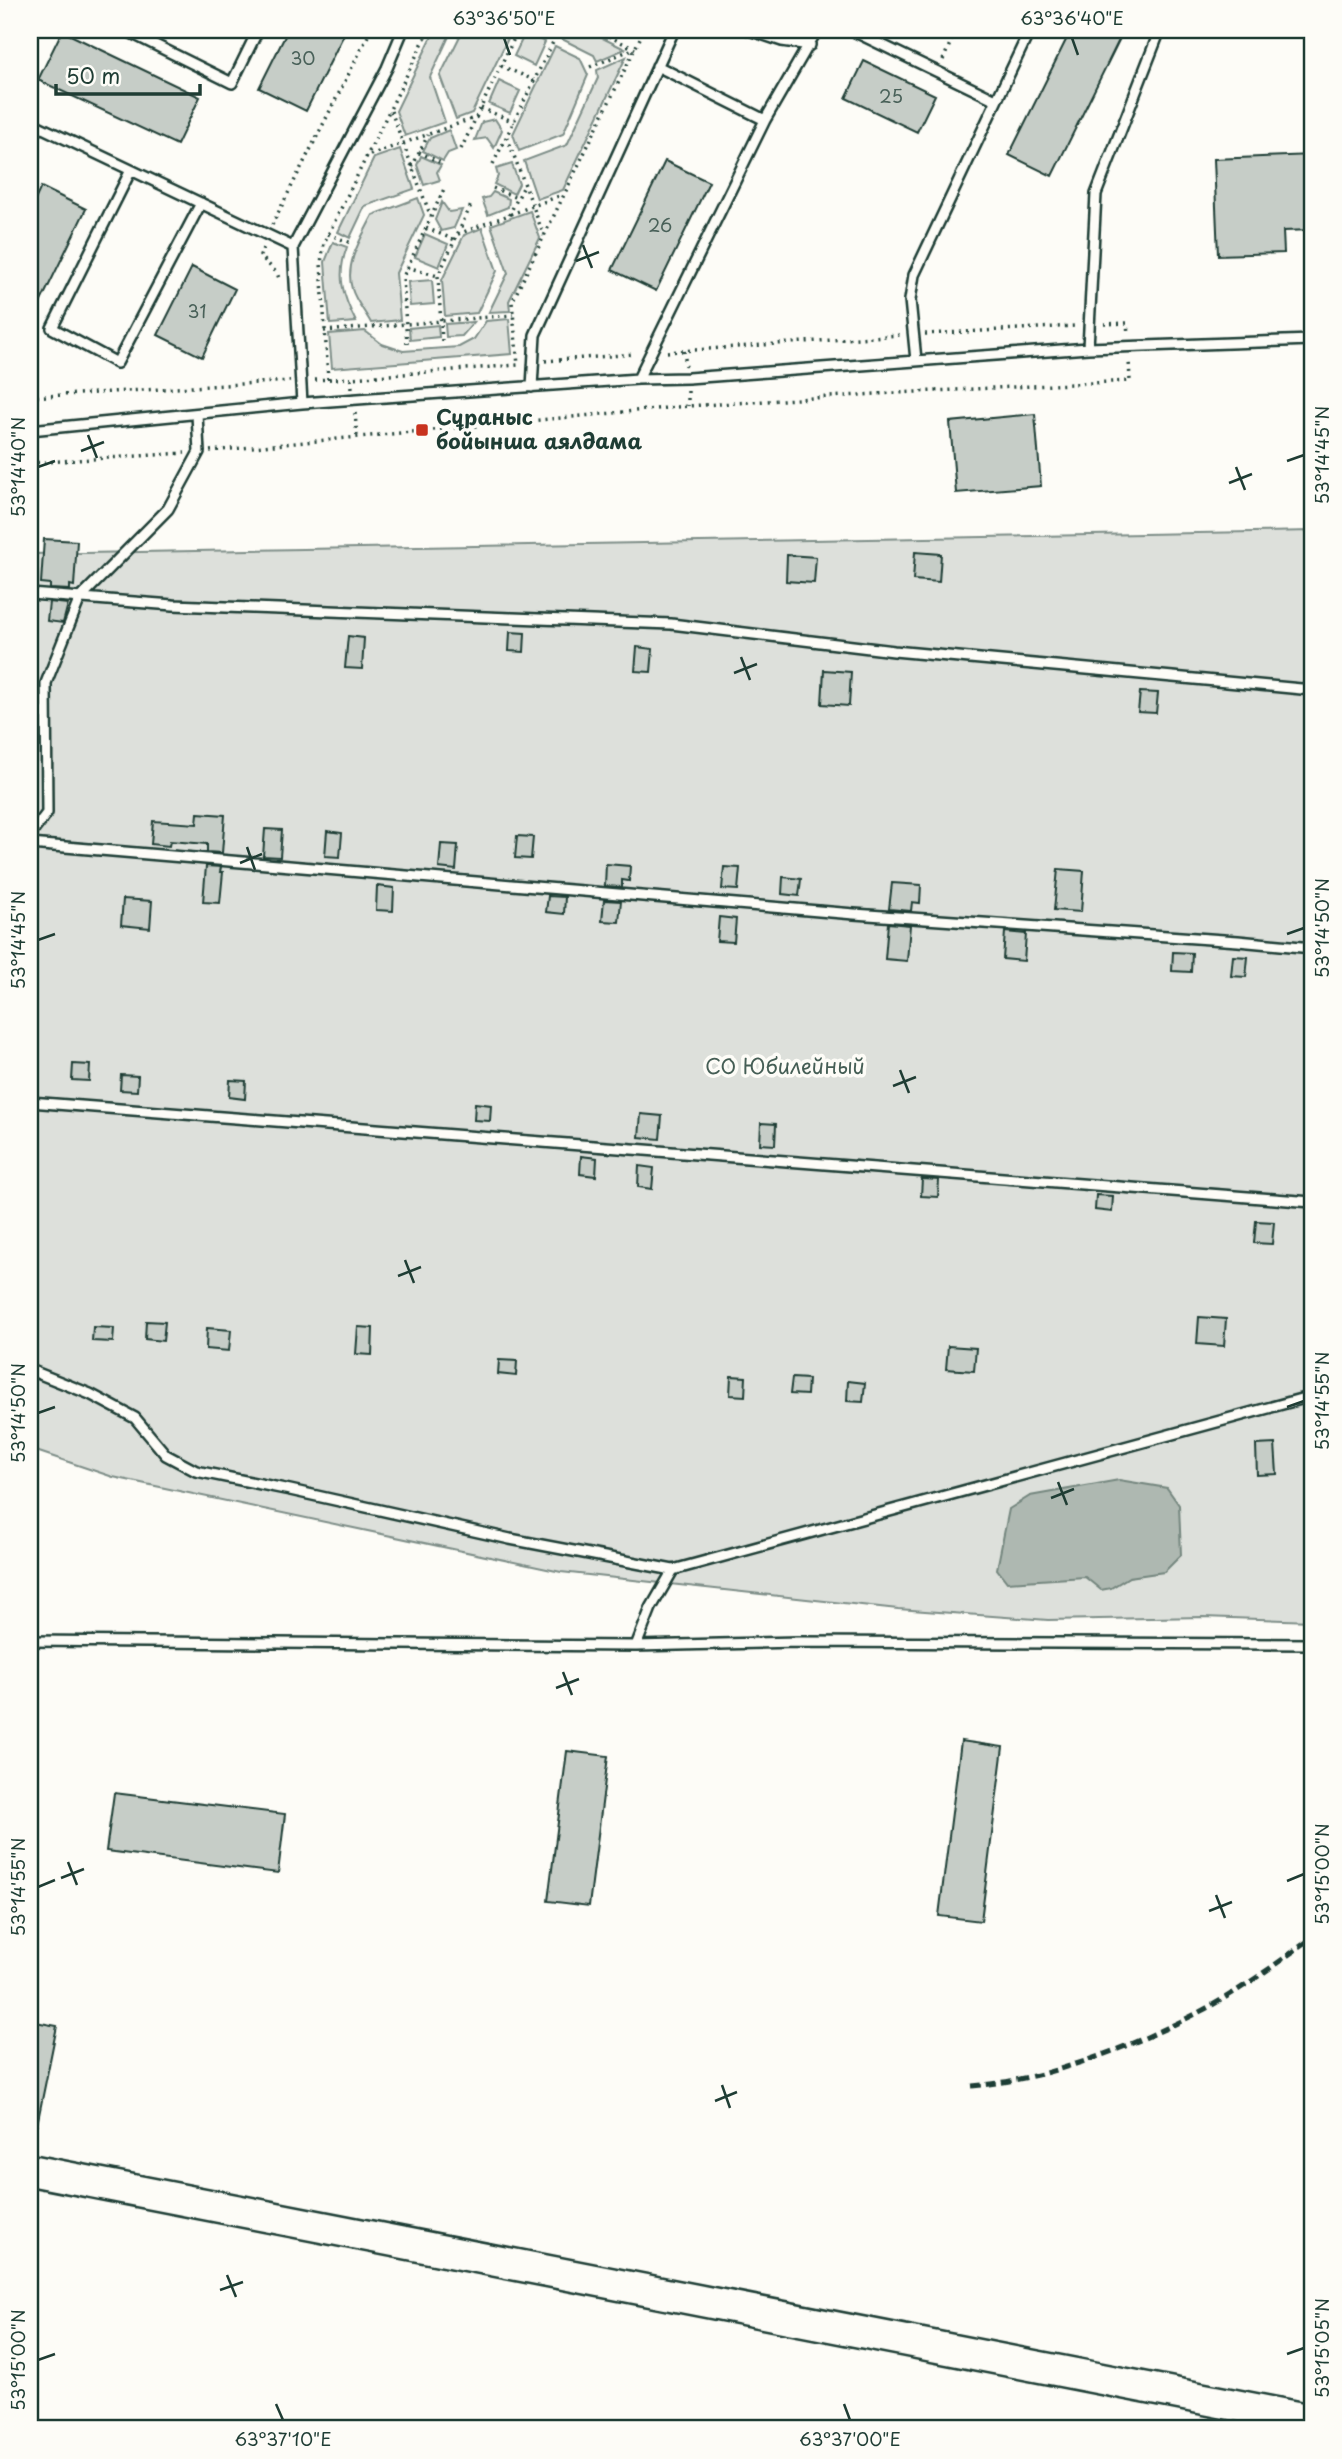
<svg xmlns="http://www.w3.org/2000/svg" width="1342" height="2459" font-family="'Playpen Sans',sans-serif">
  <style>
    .green { fill: #dde0db; stroke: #7e8e88; stroke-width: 2 }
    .water { fill: #aeb8b1; stroke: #75877f; stroke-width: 2 }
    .building { fill: #c6cdc7; stroke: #1f3d34; stroke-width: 2 }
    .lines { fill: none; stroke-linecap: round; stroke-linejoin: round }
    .service-casing { stroke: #1f3d34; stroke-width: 14 }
    .trunk-casing { stroke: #1f3d34; stroke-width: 35 }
    .path { stroke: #1f3d34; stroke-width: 3.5; stroke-dasharray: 2 5; stroke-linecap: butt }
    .service { stroke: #fdfcf7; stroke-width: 9 }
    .trunk { stroke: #fdfcf7; stroke-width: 30 }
    .rail { stroke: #1f3d34; stroke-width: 5; stroke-dasharray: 10 5; stroke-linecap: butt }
    .ticks { fill: none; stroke: #1f3d34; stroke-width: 2.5 }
    .poi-dot { fill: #c8321e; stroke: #fdfcf7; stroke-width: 2.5 }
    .labels { text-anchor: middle; stroke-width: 7; stroke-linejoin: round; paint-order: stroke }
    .number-label { font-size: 18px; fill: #496159 }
    .poi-label { font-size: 21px; font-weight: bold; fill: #1f3d34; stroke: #fdfcf7; text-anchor: start }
    .park-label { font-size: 21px; fill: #455e55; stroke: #fdfcf7 }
    .neatline { fill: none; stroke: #1f3d34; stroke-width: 2.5 }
    .ticks-label { font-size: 18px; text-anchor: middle; fill: #1f3d34 }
  </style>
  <rect width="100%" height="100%" fill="#fdfcf7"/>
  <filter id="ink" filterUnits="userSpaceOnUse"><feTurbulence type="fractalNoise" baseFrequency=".0143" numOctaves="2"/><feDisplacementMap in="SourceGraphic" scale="14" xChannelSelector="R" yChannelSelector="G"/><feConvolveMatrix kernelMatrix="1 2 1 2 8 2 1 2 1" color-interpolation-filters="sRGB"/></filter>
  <g filter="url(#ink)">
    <path class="green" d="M435,30h17l-22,47 15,45 -40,14 -9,-25z
      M463,30h49l-40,83 -16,6 -16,-43z
      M562,30h24l39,19 -28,12 -3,-6 -36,-18z
      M525,33l20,9 -11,24 -20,-10z
      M555,46l25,12 8,17 -25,59 -44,17 -6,-17z
      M626,57l-63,133 -26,9 -13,-38 43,-16 31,-67 -1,-8z
      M499,81l21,10 -10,22 -21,-9z
      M495,119l7,11 -8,18 -7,-10 -12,2 7,-18z
      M449,130l7,20 -8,3 -5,8 -20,-10 7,-13z
      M400,149l14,40 -49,17 -15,32 -12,-6 36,-74z
      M421,156l20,9 -4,7 3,8 -16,5 -7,-20z
      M512,164l7,20 -5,10 -20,-10 4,-8 -2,-7z
      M493,192l16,7 -1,8 -20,8 -6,-16 7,-2z
      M418,198l6,17 -28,58 4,47 -29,3c-6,-11 -16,-23 -19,-34 -8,-26 10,-52 21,-74z
      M442,202l7,10 13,-2 -8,18 -13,3 -6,-11z
      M530,211l10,27 -31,63 1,10 -21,1 19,-39 -17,-48z
      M482,228l15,43 -20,42 -32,3 -3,-36 22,-45z
      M425,234l23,10 -9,23 -24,-10z
      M333,242l14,5c-11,29 -4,49 9,75l-26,2 -5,-62z
      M432,280l2,24 -24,2 -2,-24z
      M509,319l3,35 -180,14 -3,-34 36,-3 17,13 21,7 56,-4 15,-8 12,-18z
      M474,322l-12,14 -16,1 -1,-13z
      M438,325l1,12 -29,3 -1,-12z
      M1312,531v1090l-109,-4 -155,3 -150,-11 -337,-37 -448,-95 -83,-28v-895z"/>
    <path class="water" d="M1119,1480l48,8 12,17 2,50 -17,17 -35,5 -18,11 -10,2 -16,-13 -78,5 -10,-13 12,-60 21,-13z"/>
    <path class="building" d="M288,30h58l-40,81 -47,-23z
      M1071,30h53l-72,146 -43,-21z
      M62,31l138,66 -23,48 -139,-65z
      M864,61l71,34 -18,37 -71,-34z
      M1312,155v75l-29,1 1,22 -66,2 -4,-96z
      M665,161l44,21 -53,109 -44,-21z
      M41,187l45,22 -56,115v-113z
      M192,267l43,22 -33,68 -44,-22z
      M1035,414l6,72 -85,7 -6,-71z
      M44,539l33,2 -3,45 -4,-1v5l-20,-1v-5l-9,-1z
      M915,552l26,2 -2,28 -26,-2z
      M787,555l29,2 -2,26 -28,-2z
      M49,602l19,2 -5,19 -16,-2z
      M510,632l15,1 -1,19 -15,-1z
      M348,636l16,2 -2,31 -17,-1z
      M637,647l16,2 -2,23 -16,-1z
      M824,670l27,2 -2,34 -27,-2z
      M1140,692l18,1 -2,20 -18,-1z
      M198,813l27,2 -3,38 -15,-1v-8l-37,-3 -1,5 -18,-2 2,-23 44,3z
      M265,829l17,1 -2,27 -17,-1z
      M327,831l15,2 -2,24 -15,-1z
      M517,836l16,1 -2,22 -16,-1z
      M441,844l17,1 -2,25 -17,-2z
      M606,864l24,2 -1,15 -7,-1v7l-17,-1z
      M206,866l15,1 -1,5h3l-3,31 -17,-1z
      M724,867l16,1 -2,22 -16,-1z
      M1058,869l26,2 -3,41 -27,-2z
      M783,877l18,2 -2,17 -17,-2z
      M892,883l29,2 -1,18 -8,-1 -1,9 -22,-2z
      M377,886l17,2 -1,23 -17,-1z
      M548,896l17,1 -1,17 -18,-2z
      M123,899l29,2 -2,27 -29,-3z
      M604,900l17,1 -2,21 -17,-1z
      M719,917l17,2 -2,23 -17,-1z
      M888,923l22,2 -3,36 -22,-2z
      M1005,932l21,2 -2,27 -21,-2z
      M1173,952l19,1 -1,19 -19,-1z
      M1233,956l15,1 -2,20 -15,-1z
      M73,1064l17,1 -1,16 -17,-1z
      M121,1075l17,1 -1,15 -17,-1z
      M230,1080l16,1 -1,18 -16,-2z
      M475,1103l16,2 -1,16 -16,-1z
      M641,1114l21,2 -2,23 -21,-2z
      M761,1123l15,1 -1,21 -15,-1z
      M581,1156l16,2 -1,18 -16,-2z
      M639,1166l15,2 -2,21 -14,-2z
      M922,1179l17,1 -1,17 -17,-1z
      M1096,1195l17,1 -1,16 -17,-2z
      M1256,1221l18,1 -2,22 -18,-1z
      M1199,1317l27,2 -2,27 -27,-2z
      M146,1321l19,1 -2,19 -18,-2z
      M93,1327l21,1 -1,14 -21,-1z
      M358,1327l15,1 -1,27 -16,-1z
      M207,1328l24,2 -2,21 -23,-2z
      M948,1346l28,2 -2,23 -28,-2z
      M499,1360l18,1 -1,15 -18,-2z
      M731,1376l15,1 -1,19 -15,-1z
      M792,1378l16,1 -1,16 -17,-1z
      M848,1381l17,2 -2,19 -16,-1z
      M1275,1444l2,30 -20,1 -1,-30z
      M961,1741l42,6 -22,174 -42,-5z
      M567,1751l41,5 -19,150 -41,-5z
      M114,1793l171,21 -7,59 -172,-22z
      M30,2021l27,5 -20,99h-7z"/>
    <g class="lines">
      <g class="service-casing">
        <path id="service" d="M125,30l107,53 26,-53
          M749,30l33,11 28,4
          M851,30l145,70
          M1307,30l5,2
          M657,66l108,54
          M30,122l263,125
          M131,170l-79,158 65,35 84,-160
          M1088,348l8,-154 64,-164
          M916,360l-6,-60 4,-25 116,-245
          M638,379l127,-259 52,-90
          M532,387l3,-52 139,-305
          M302,403l-9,-156 94,-179 16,-38
          M30,430l272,-27 336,-24 50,-1 400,-30 224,-8
          M30,594l143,11 498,19 223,27 418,39
          M30,835l17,-22 -1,-130 34,-85 88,-89 31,-57 -2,-38
          M30,844l824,70 384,27 74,7
          M30,1102l1282,100
          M30,1370l60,24 45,24 31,37 30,16 94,19 220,49 163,31
          M30,1641l606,5 15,-38 22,-38 639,-174
          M636,1646l162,-4 514,2"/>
      </g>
      <g class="trunk-casing">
        <path id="trunk" d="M30,2170l1282,250"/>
      </g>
      <path class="path" d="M596,30l39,19
        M943,60l13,-30
        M501,66l33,14
        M590,67l43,-18
        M481,108l33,14
        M391,111l40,106
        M507,137l37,99
        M461,149l57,-119
        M419,152l24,12
        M370,155l107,-38
        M493,164l66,-134
        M412,167l16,-32
        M493,188l24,10
        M509,215l16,-31
        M272,225l99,-195
        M426,228l29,12
        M328,234l26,10
        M458,234l104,-39
        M263,248l-3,8 17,17 3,8
        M407,267l31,9
        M1104,324l23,-1 1,11
        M324,331l189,-16
        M925,334l150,-8
        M442,341l-4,-65 34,-73
        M407,344l-4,-67 41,-88
        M684,351l2,15
        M667,352l233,-17
        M545,361l90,-7
        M328,379l-7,-116 3,-20 105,-213
        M315,380l36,-2
        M352,388l-1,-10 167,-13 -6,-63 132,-272
        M688,391v15
        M30,397l260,-16
        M355,413l2,24
        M210,451l478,-45 188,-12 254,-13 -1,-22
        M30,463l155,-10"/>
      <use href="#service" class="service"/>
      <use href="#trunk" class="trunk"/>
      <path class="rail" d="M972,2086c76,-6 165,-41 233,-77 38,-20 72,-46 107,-71"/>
    </g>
  </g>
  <path class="ticks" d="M504,38l6,17M1072,38l6,17M583,245l9,23M576,261l23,-9M88,435l9,23M81,451l23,-9M1287,461l17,-6M38,467l17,-6M1236,467l9,23M1229,483l23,-9M741,657l9,23M734,673l23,-9M247,847l8,23M240,863l22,-9M1287,934l17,-6M38,940l17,-6M900,1070l9,23M893,1086l23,-9M405,1260l9,23M398,1276l23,-9M1287,1407l17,-6M38,1413l17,-6M1058,1482l9,23M1051,1498l23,-9M563,1672l9,23M556,1688l23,-9M68,1862l9,23M61,1878l23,-9M1287,1881l17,-7M38,1887l17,-7M1216,1895l9,23M1209,1911l23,-9M722,2085l8,23M715,2101l22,-9M227,2275l9,22M220,2290l23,-8M1287,2354l17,-6M38,2360l17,-6M276,2404l7,16M844,2404l6,16"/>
  <rect class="poi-dot" x="415" y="423" width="14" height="14" rx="3.5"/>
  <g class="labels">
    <g class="number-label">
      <text x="303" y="65">30</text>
      <text x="891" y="103">25</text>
      <text x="660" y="232">26</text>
      <text x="197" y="318">31</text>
    </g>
    <g class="poi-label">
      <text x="436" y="425">Сұраныс<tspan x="436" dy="24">бойынша аялдама</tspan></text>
    </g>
    <g class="park-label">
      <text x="785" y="1074">СО Юбилейный</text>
    </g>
  </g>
  <rect width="1342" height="2459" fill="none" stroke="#fdfcf7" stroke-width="77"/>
  <path d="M56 84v10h144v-10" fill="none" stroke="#1f3d34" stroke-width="3.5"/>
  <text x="66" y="84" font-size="21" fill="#1f3d34" stroke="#fdfcf7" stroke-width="5" paint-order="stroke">50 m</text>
  <rect x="38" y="38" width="1266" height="2382" class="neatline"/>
  <g class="ticks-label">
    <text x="504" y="25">63°36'50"E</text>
    <text x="1072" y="25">63°36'40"E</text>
    <text transform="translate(1323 455) rotate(-90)" y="6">53°14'45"N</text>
    <text transform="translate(19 467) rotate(-90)" y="6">53°14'40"N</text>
    <text transform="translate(1323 928) rotate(-90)" y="6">53°14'50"N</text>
    <text transform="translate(19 940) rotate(-90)" y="6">53°14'45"N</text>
    <text transform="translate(1323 1401) rotate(-90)" y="6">53°14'55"N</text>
    <text transform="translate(19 1413) rotate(-90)" y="6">53°14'50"N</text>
    <text transform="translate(1323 1874) rotate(-90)" y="6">53°15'00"N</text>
    <text transform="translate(19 1887) rotate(-90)" y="6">53°14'55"N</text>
    <text transform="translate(1323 2348) rotate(-90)" y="6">53°15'05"N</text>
    <text transform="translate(19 2360) rotate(-90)" y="6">53°15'00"N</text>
    <text x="283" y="2446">63°37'10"E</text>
    <text x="850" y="2446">63°37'00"E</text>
  </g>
</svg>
